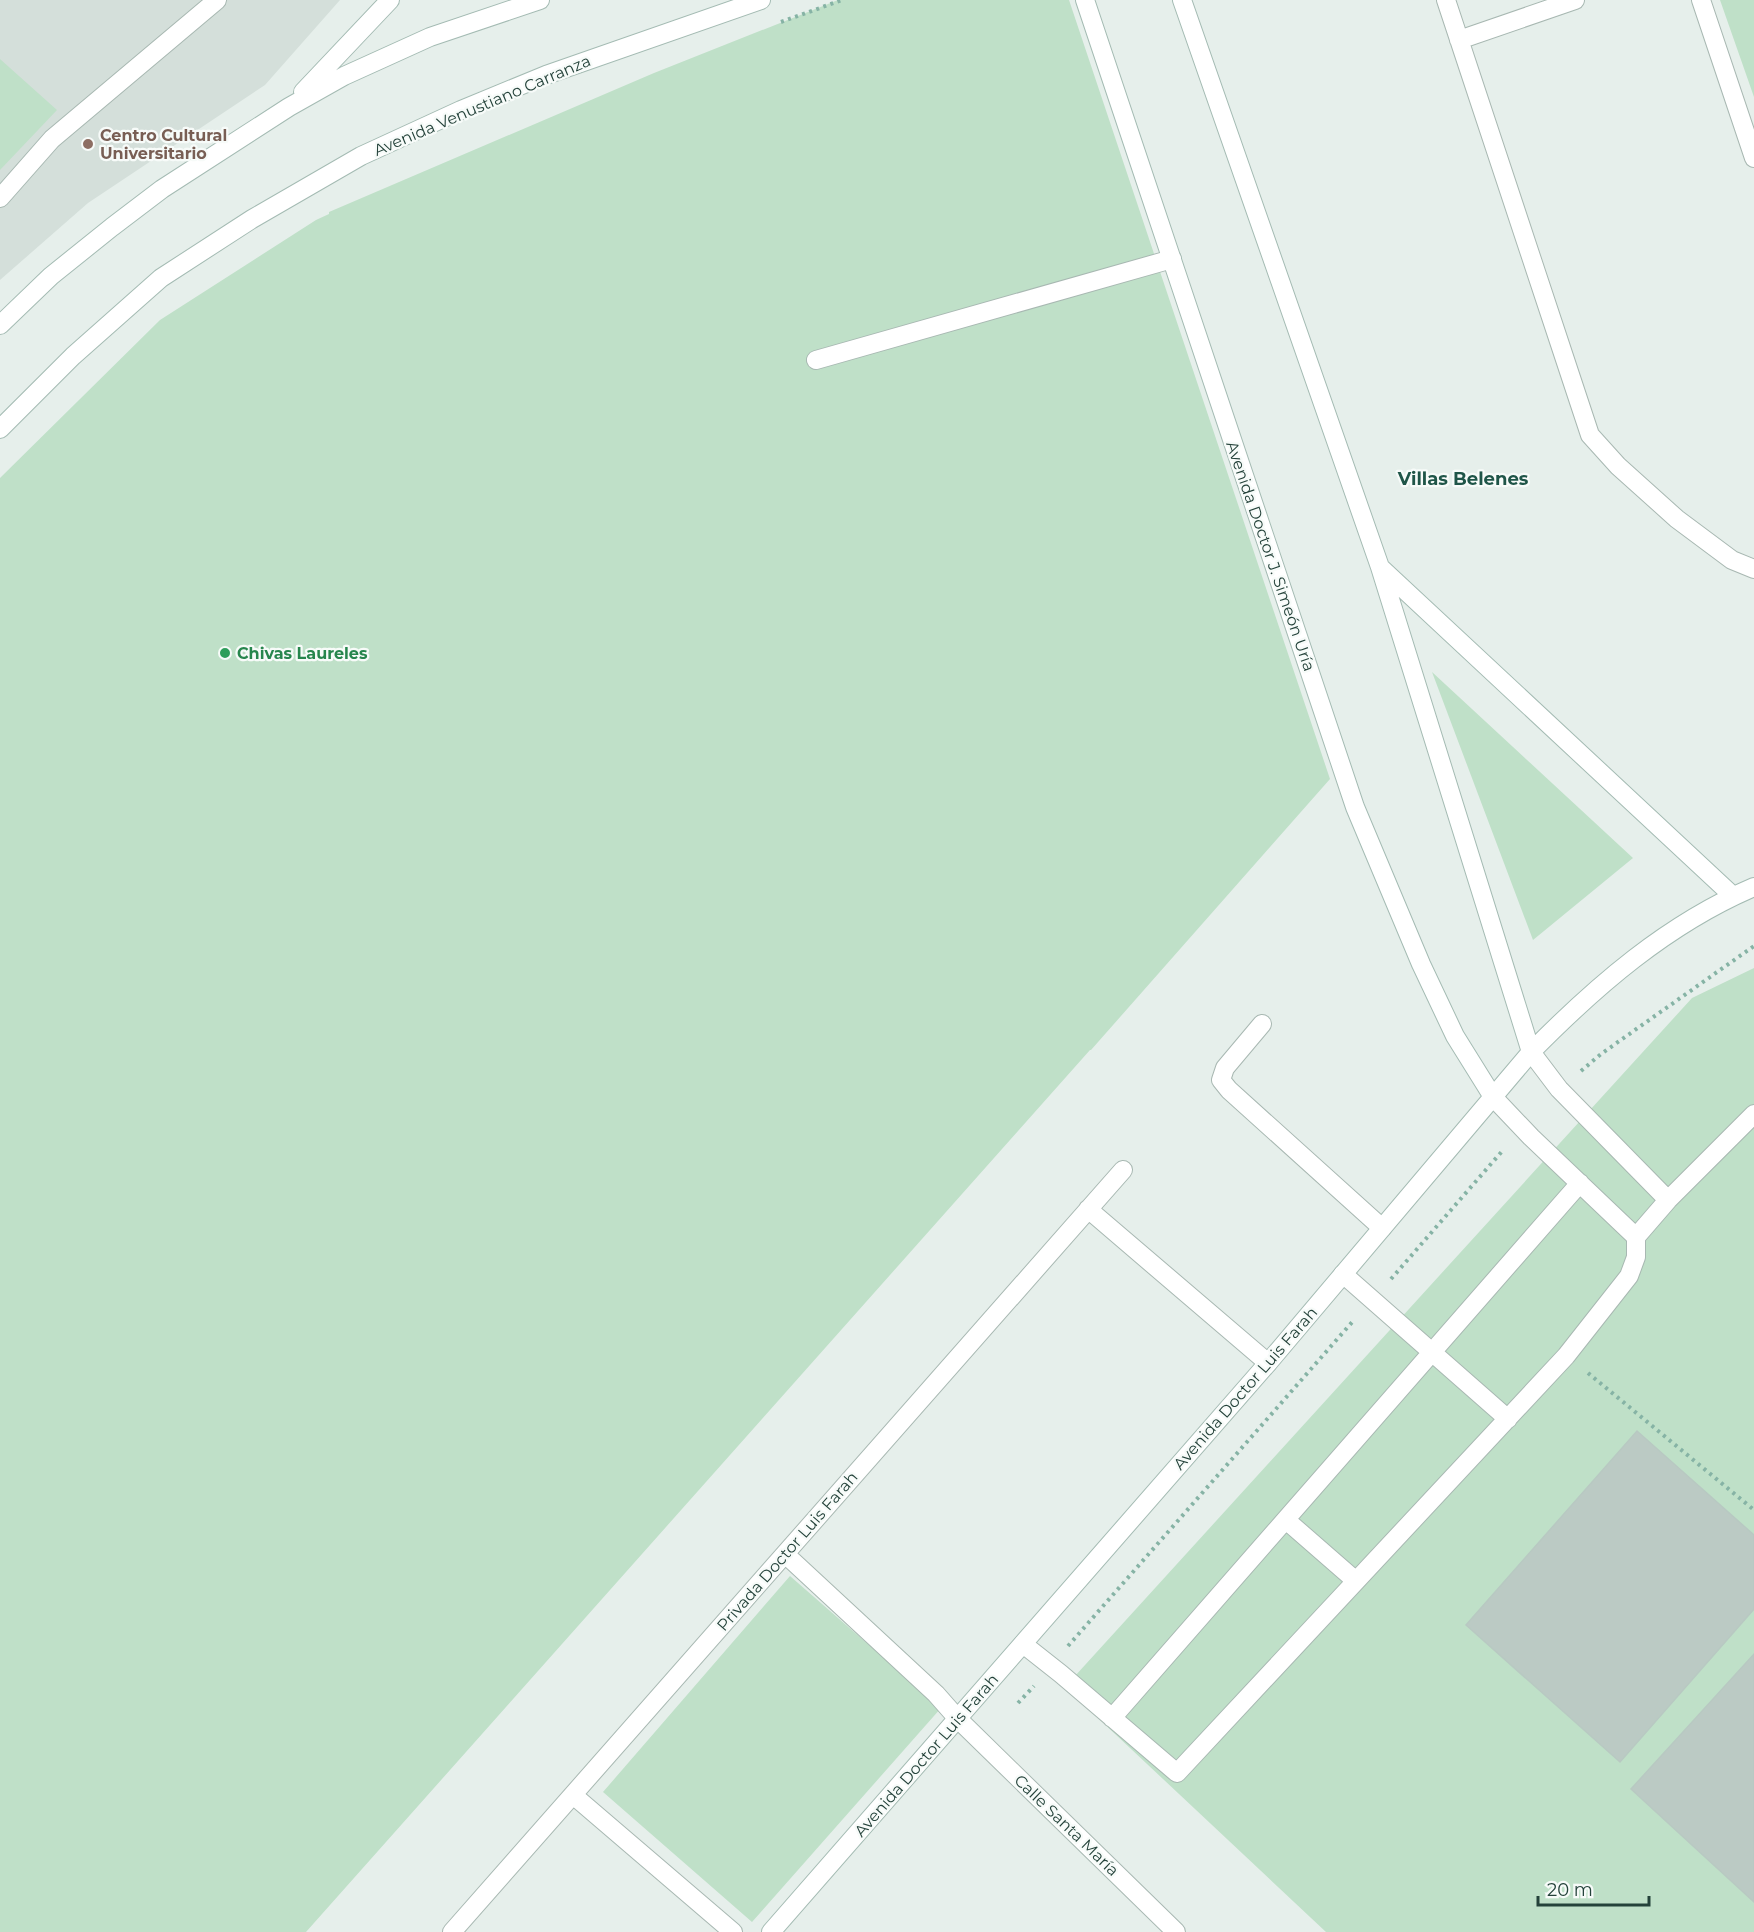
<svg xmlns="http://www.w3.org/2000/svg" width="1754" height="1932" font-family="Montserrat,sans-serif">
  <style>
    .built { fill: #d4dfda }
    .green { fill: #bfe0c8 }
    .building { fill: #bbcac4; stroke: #b8c9c2; stroke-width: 1.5 }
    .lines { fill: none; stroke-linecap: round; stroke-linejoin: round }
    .lane-casing { stroke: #a8b8b2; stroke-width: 20 }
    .street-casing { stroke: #a8b8b2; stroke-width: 20 }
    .secondary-casing { stroke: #a4bbb3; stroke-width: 20 }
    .path { stroke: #86b3a5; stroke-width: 4; stroke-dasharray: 3 4.5; stroke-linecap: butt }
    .lane { stroke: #fff; stroke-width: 18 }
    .street { stroke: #fff; stroke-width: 18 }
    .secondary { stroke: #fff; stroke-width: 18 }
    .education-dot { fill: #8d6e63; stroke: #f7fbf9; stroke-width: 2 }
    .leisure-dot { fill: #2e9e5b; stroke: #f7fbf9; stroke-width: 2 }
    .labels { text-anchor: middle; stroke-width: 4.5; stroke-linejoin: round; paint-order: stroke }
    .street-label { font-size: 16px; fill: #24423a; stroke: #f7fbf9 }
    .education-label { font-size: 16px; font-weight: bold; fill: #785e54; stroke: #f7fbf9; text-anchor: start }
    .leisure-label { font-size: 16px; font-weight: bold; fill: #27864d; stroke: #f7fbf9; text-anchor: start }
    .neighbourhood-label { font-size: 18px; font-weight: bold; fill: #1f5548; stroke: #f7fbf9 }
  </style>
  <rect width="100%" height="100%" fill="#e6efeb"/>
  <path class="built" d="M0,0h340l-75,85 -177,118 -88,77z"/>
  <path class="green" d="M838,0h231l261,779 -239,271h-1l-784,882h-306v-1454l160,-158 156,-100 13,-6v-2l325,-139z
    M1720,0h34v97z
    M0,59l57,51 -57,60z
    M1432,672l201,186 -100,82z
    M1754,968v964h-428l-261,-245 627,-689z
    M790,1576l151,132 -189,214 -149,-130z"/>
  <path class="building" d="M1637,1431l117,104v74l-134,153 -154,-137z
    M1754,1654v248l-123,-113z"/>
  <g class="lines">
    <g class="lane-casing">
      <path id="lane" d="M0,198l52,-59 165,-139
        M816,360l356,-101
        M1262,1024l-37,44 -4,12 8,10 153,138
        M1531,1052l28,37 109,111
        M1493,1097l38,40 105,100
        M1343,1274l165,145
        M1286,1520l70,61
        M1023,1644l38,30 116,99 389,-417 63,-80 7,-19v-20l32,-37 86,-86
        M1112,1718l468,-535"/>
    </g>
    <g class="street-casing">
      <path id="street" d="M1446,0l144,435 28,31 59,53 55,41 22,9
        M1701,0l53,158
        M1459,40l116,-40
        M1088,1209l180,154
        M785,1554l151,140 22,25 218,213
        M573,1795l160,137
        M452,1932l671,-762"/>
    </g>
    <g class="secondary-casing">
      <path id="secondary" d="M1085,0l270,807 66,157 34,72 38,61
        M1182,0l198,567 151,485
        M303,92l87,-92
        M0,325l51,-49 61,-49 50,-38 127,-82 55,-31 86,-39 110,-37
        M0,429l73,-73 88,-78 91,-59 109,-63 100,-46 85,-35 215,-75
        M1381,568l352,328
        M771,1932l497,-569 263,-311c65,-66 136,-128 223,-165"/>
    </g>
    <path class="path" d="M781,22l61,-22
      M1581,1071l20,-17 153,-108
      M1391,1279l113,-130
      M1588,1373l166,137
      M1068,1646l286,-326
      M1018,1703l16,-17"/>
    <use href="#lane" class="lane"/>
    <use href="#street" class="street"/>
    <use href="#secondary" class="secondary"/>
  </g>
  <circle class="education-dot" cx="88" cy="144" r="6"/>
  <circle class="leisure-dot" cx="225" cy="653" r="6"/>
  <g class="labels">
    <g class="street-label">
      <text transform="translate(482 105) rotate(-23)" y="6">Avenida Venustiano Carranza</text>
      <text transform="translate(1271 556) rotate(71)" y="6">Avenida Doctor J. Simeón Uría</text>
      <text transform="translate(1245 1388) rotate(-49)" y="6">Avenida Doctor Luis Farah</text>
      <text transform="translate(787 1551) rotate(-49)" y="6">Privada Doctor Luis Farah</text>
      <text transform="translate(926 1755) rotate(-49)" y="6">Avenida Doctor Luis Farah</text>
      <text transform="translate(1067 1825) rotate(44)" y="6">Calle Santa María</text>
    </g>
    <g class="education-label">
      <text x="100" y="141">Centro Cultural<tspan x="100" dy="18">Universitario</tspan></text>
    </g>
    <g class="leisure-label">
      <text x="237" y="659">Chivas Laureles</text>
    </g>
    <g class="neighbourhood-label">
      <text x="1463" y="485">Villas Belenes</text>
    </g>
  </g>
  <path d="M1538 1896v9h111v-9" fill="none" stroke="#24423a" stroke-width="3"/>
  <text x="1547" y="1896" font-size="18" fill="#24423a" stroke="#f7fbf9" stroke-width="4.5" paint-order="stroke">20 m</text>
</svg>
